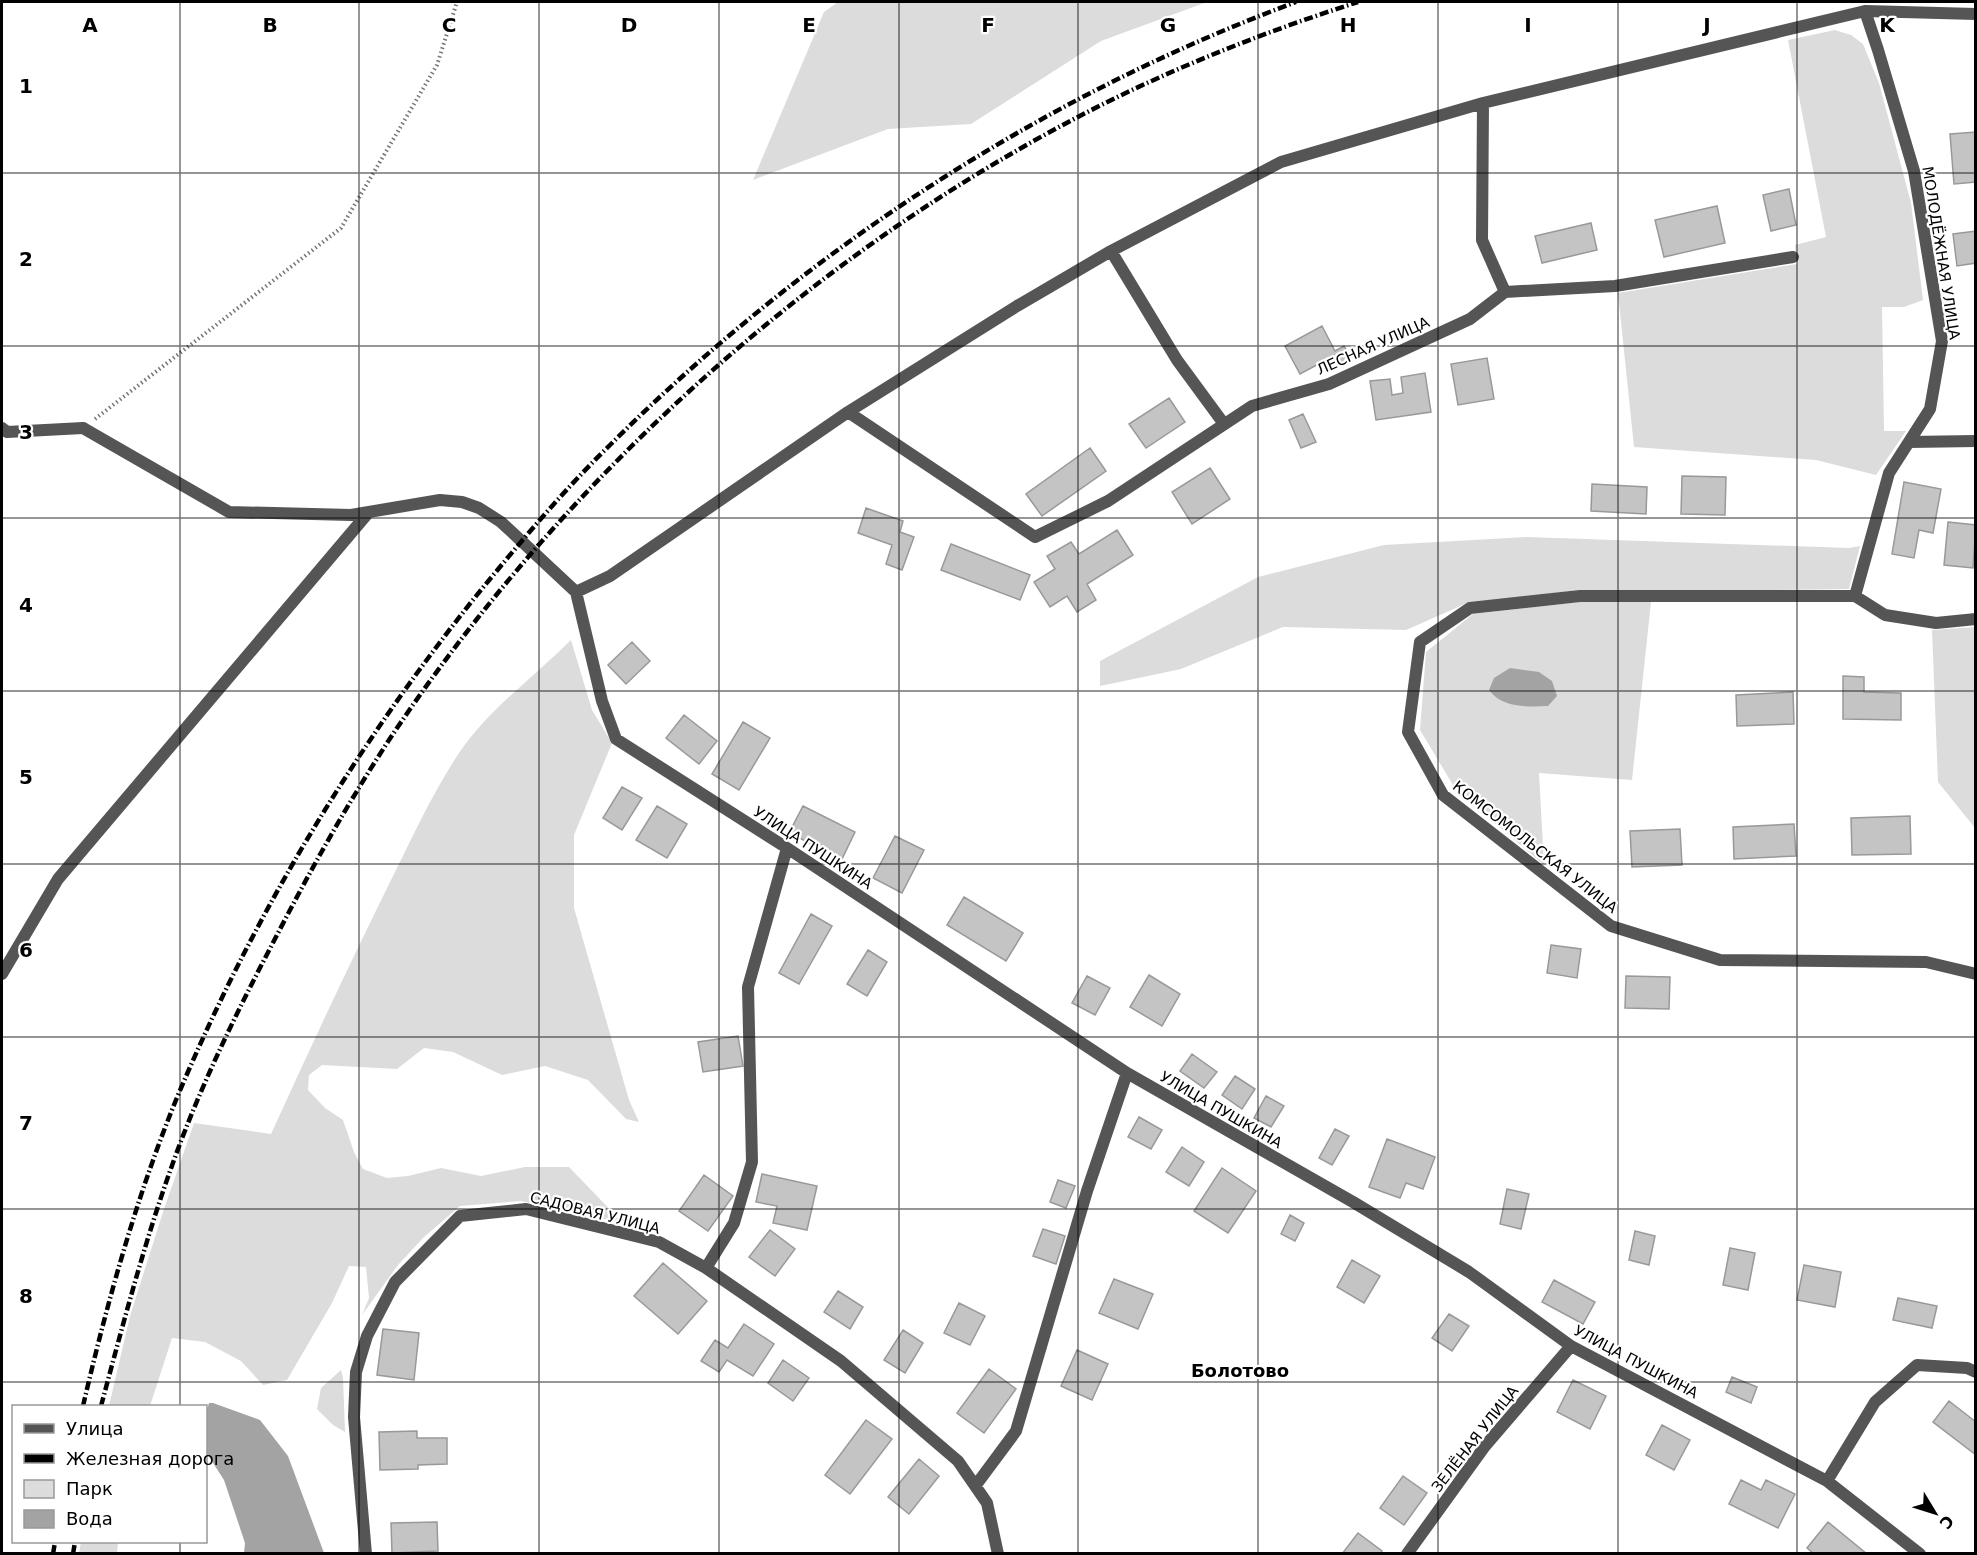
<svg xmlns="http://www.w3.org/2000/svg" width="1977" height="1555" font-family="'DejaVu Sans',sans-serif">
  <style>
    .green { fill: #dcdcdc }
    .water { fill: #a3a3a3 }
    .building { fill: #c4c4c4; stroke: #999; stroke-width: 1.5 }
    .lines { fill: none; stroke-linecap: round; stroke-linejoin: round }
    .path { stroke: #777; stroke-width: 4; stroke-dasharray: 1.5 3; stroke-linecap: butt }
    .service { stroke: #555; stroke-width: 12 }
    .minor { stroke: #555; stroke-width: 12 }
    .rail { stroke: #000; stroke-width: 4.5; stroke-dasharray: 9 3 1.5 3; stroke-linecap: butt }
    .grid { fill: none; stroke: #000; stroke-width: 1.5; stroke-opacity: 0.55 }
    .labels { text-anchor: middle; stroke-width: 4.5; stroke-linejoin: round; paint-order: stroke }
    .street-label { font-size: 15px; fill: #000; stroke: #fff }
    .quarter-label { font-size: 18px; font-weight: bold; fill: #000; stroke: #fff }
    .grid-label { font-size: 20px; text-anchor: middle; font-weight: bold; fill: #000; stroke: #fff; stroke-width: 4.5; stroke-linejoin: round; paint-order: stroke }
  </style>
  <rect width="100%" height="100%" fill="#fff"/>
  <path class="green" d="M838,2h369l-106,39 -130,83 -83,5 -135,51 71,-168z
    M1835,30l16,5 12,9 16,39 32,120 12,97 -19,7h-22l2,124h22l-30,44 -60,-15 -182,-13 -16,-154 179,-29 -2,-19 31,-8 -38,-197z
    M1527,537l322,11 11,-2 -11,43 -198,3 -73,-2 -113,14 -59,26 -123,-3 -102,42 -81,17v-25l158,-84 126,-32z
    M1580,602h71l-19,178 -93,-7 5,92 -88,-75 -36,-60 6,-78 47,-38z
    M1975,627h1l-1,201 -37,-46 -6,-152z
    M571,640l21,70 20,33 -38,92v73l55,192 10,22 -13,-3 -38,-39 -43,-14 -43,9 -49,-23 -29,-4 -27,21 -75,-4 -13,10 -1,15 17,18 18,12 11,32 9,17 24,9 21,-2 33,-8 40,8 44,-9h44l54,56 -102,-22 -61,5 -36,31 -26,28 -36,50 7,-17 -3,-31 -17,-1 -17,37 -45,77 -24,5 -22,-24 -36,-19 -33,-4 -22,68h-41l21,-90 33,-104 31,-89 77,11c39,-86 79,-171 121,-256 21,-42 41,-86 67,-125 30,-44 75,-76 112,-113z
    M341,1370l2,8 2,54 -12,-7 -16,-16 4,-21z
    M81,1542h37l-1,11h-38z"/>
  <path class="water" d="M1510,668l29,4 13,9 5,15 -9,10c-21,1 -46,2 -59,-16l5,-12z
    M209,1403h4l47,17 28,36 36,97h-80l1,-10 -21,-63 -18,-28v-39z"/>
  <path class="building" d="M1976,132v50l-22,2 -4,-50z
    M1789,189l7,36 -25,6 -8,-36z
    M1717,206l8,37 -61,14 -9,-37z
    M1591,223l6,27 -55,13 -7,-27z
    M1976,231v32l-19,3 -4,-32z
    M1322,326l13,25 9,-5 7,12 -20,11 -5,-9 -26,14 -15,-28z
    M1487,358l7,41 -36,6 -7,-41z
    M1425,373l6,39 -55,8 -6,-39 20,-2 2,16 11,-2 -2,-16z
    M1169,398l16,24 -39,26 -17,-24z
    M1303,414l13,28 -15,6 -12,-28z
    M1090,448l16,23 -64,45 -16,-22z
    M1210,468l20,31 -38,25 -20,-32z
    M1682,476l44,1 -1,38 -44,-1z
    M1904,482l37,7 -8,44 -14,-3 -5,28 -22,-4z
    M1592,484l55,3 -1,27 -55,-3z
    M866,508l37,13 -3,11 14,5 -12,33 -16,-6 6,-19 -34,-12z
    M1948,522l28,3 -3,43 -29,-3z
    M1117,530l16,25 -46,29 9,16 -19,12 -10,-16 -17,11 -16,-25 21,-13 -8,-13 24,-14 8,12z
    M951,544l79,31 -10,25 -79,-30z
    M632,642l18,19 -24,23 -18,-19z
    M1843,676l21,1v15l37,1v27l-58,-1z
    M1793,692l1,32 -57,2 -1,-31z
    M684,715l33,26 -18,23 -33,-26z
    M743,722l27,16 -31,52 -27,-16z
    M622,787l20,11 -20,32 -19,-12z
    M657,806l30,18 -20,34 -31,-18z
    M803,806l52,26 -13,27 -53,-26z
    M1910,816l1,38 -59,1 -1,-37z
    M1794,824l2,32 -62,3 -1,-32z
    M1680,829l2,36 -50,2 -2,-36z
    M895,836l29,14 -22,43 -29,-15z
    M964,897l59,36 -17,28 -59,-36z
    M811,914l21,12 -33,58 -20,-11z
    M1551,945l30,4 -4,29 -30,-5z
    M868,950l19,12 -20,34 -20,-12z
    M1149,975l31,19 -18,32 -32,-19z
    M1087,976l23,12 -15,27 -23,-12z
    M1626,976l44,1 -1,32 -44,-1z
    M738,1036l5,30 -40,6 -5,-30z
    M1192,1054l25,18 -13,16 -24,-17z
    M1235,1076l20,13 -13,20 -20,-14z
    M1266,1096l18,10 -13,21 -17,-9z
    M1139,1117l23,13 -11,19 -23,-12z
    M1335,1129l14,7 -17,29 -13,-7z
    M1387,1139l48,18 -12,32 -17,-6 -6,15 -31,-11z
    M1182,1147l22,15 -15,24 -23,-14z
    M1222,1168l34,23 -28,42 -34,-22z
    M762,1174l55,12 -10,44 -34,-7 4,-17 -21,-4z
    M704,1175l29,21 -25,35 -29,-20z
    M1058,1180l17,6 -9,22 -16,-6z
    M1507,1189l22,5 -8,35 -21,-5z
    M1290,1215l14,8 -9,18 -14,-7z
    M1043,1229l22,7 -9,28 -23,-8z
    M770,1230l25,19 -20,27 -26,-19z
    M1635,1231l20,5 -6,29 -20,-5z
    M1730,1248l25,5 -7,37 -25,-5z
    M1352,1260l28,16 -16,27 -27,-16z
    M663,1263l44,38 -29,33 -44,-38z
    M1804,1265l37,7 -6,35 -38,-7z
    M1114,1279l39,15 -15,35 -39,-16z
    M1554,1280l41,22 -12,22 -41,-22z
    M838,1291l25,16 -13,22 -26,-17z
    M1898,1298l39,8 -5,22 -39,-8z
    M959,1303l26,13 -15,29 -26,-12z
    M1449,1314l20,12 -17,25 -20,-13z
    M744,1324l30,20 -21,32 -26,-16 -8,12 -18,-11 14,-21 13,8z
    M383,1329l36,4 -5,47 -37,-5z
    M903,1330l20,13 -18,30 -21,-13z
    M1077,1350l31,14 -16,36 -31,-14z
    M783,1360l26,18 -16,23 -25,-18z
    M989,1369l27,20 -32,44 -27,-20z
    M1732,1377l25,10 -6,16 -25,-11z
    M1573,1380l33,16 -16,33 -33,-17z
    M1949,1401l27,21v33l-43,-33z
    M866,1420l26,19 -42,55 -25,-19z
    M1662,1425l28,15 -16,30 -28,-15z
    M417,1431v7h30v26l-29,1v4l-38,1 -1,-38z
    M919,1459l20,17 -30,38 -21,-17z
    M1403,1476l24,17 -23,32 -24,-17z
    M1741,1480l20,10 5,-10 29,14 -17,34 -49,-24z
    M437,1522l1,29 -46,2 -1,-30z
    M1828,1522l39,32h-53l-7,-6z
    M1358,1533l24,18 -2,3h-38z"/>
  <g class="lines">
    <path class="path" d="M95,419l246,-191 96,-163 20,-63"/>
    <path class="service" d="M2,428l5,4 76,-4"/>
    <path class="minor" d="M1483,103l-1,137 23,52
      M1111,251l66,109 47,64
      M848,412l187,125 73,-36 144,-95 77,-22 141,-65 35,-27 110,-6 178,-29
      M83,428l146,84 122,3 89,-15 22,2 17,6 22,14 75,70 26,109 14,38 171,109 340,225 226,129 116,70 102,74 256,135 93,73
      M1909,442l67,-1
      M576,592l34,-16 238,-164 169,-106 94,-55 170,-89 202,-59 382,-92 111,3
      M1855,596l34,-123 41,-64 12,-68 -28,-170 -36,-121 -13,-39
      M1976,619l-40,4 -51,-8 -30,-19h-275l-110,12 -50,34 -12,90 35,63 168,131 109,34 206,2 50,12
      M2,974l56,-95 310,-366
      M706,1268l28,-45 18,-61 -4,-175 39,-139
      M1827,1481l48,-79 42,-37 50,3 9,4
      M976,1485l40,-54 71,-240 40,-118
      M366,1554l-12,-137 2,-45 11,-36 28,-54 65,-66 66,-7 133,33 47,26 135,93 117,100 29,42 11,51
      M1407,1554l78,-108 86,-100"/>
    <path class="rail" d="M83,1406c24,-103 53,-208 93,-306 77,-185 182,-359 309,-515 39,-47 79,-95 123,-138 194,-194 431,-350 688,-445
      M101,1406c24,-89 47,-178 80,-265 27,-71 61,-139 96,-206 35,-68 72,-134 114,-198 169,-253 413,-476 683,-618 91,-48 187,-86 284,-117
      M53,1554l2,-12
      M73,1554l2,-12"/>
  </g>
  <path class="grid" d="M180,2v1404M359,2v1552M539,2v1552M719,2v1552M899,2v1552M1078,2v1552M1258,2v1552M1438,2v1552M1618,2v1552M1797,2v1552M2,173h1974M2,346h1974M2,518h1974M2,691h1974M2,864h1974M2,1037h1974M2,1209h1974M2,1382h1974M180,1542v12"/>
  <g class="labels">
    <g class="street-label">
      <text transform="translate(1941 253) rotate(81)" y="5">МОЛОДЁЖНАЯ УЛИЦА</text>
      <text transform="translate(1373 346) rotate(-24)" y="5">ЛЕСНАЯ УЛИЦА</text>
      <text transform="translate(1535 847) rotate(38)" y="5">КОМСОМОЛЬСКАЯ УЛИЦА</text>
      <text transform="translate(813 848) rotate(33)" y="5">УЛИЦА ПУШКИНА</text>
      <text transform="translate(1221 1110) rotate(30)" y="5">УЛИЦА ПУШКИНА</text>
      <text transform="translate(595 1213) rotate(14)" y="5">САДОВАЯ УЛИЦА</text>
      <text transform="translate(1636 1362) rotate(28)" y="5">УЛИЦА ПУШКИНА</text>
      <text transform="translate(1475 1439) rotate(-52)" y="5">ЗЕЛЁНАЯ УЛИЦА</text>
    </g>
    <g class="quarter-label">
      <text x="1240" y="1377">Болотово</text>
    </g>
  </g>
  <g class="grid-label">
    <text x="90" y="32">A</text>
    <text x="270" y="32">B</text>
    <text x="449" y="32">C</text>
    <text x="629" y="32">D</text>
    <text x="809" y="32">E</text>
    <text x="988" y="32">F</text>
    <text x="1168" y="32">G</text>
    <text x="1348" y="32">H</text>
    <text x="1528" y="32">I</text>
    <text x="1707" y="32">J</text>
    <text x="1887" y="32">K</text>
    <text x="26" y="93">1</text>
    <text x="26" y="266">2</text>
    <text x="26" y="439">3</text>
    <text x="26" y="612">4</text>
    <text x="26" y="784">5</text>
    <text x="26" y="957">6</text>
    <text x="26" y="1130">7</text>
    <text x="26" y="1303">8</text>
  </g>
  <rect width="1977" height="1555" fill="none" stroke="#000000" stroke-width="6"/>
  <rect x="12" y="1405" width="195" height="138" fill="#ffffff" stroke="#999999" stroke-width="1.5"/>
  <rect x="24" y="1424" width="30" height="9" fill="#555555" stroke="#999999" stroke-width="1.5"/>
  <text x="66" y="1435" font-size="18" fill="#000000">Улица</text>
  <rect x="24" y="1454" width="30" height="9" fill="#000000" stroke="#999999" stroke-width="1.5"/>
  <text x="66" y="1465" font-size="18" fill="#000000">Железная дорога</text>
  <rect x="24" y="1480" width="30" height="18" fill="#dcdcdc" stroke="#999999" stroke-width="1.5"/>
  <text x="66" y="1495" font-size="18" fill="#000000">Парк</text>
  <rect x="24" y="1510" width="30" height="18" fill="#a3a3a3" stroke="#999999" stroke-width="1.5"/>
  <text x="66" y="1525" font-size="18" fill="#000000">Вода</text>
  <g transform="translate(1935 1513) rotate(128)" stroke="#ffffff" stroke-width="4.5" paint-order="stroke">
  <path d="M0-4.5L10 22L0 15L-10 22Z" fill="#000000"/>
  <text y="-9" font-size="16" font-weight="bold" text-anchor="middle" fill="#000000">С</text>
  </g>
</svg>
